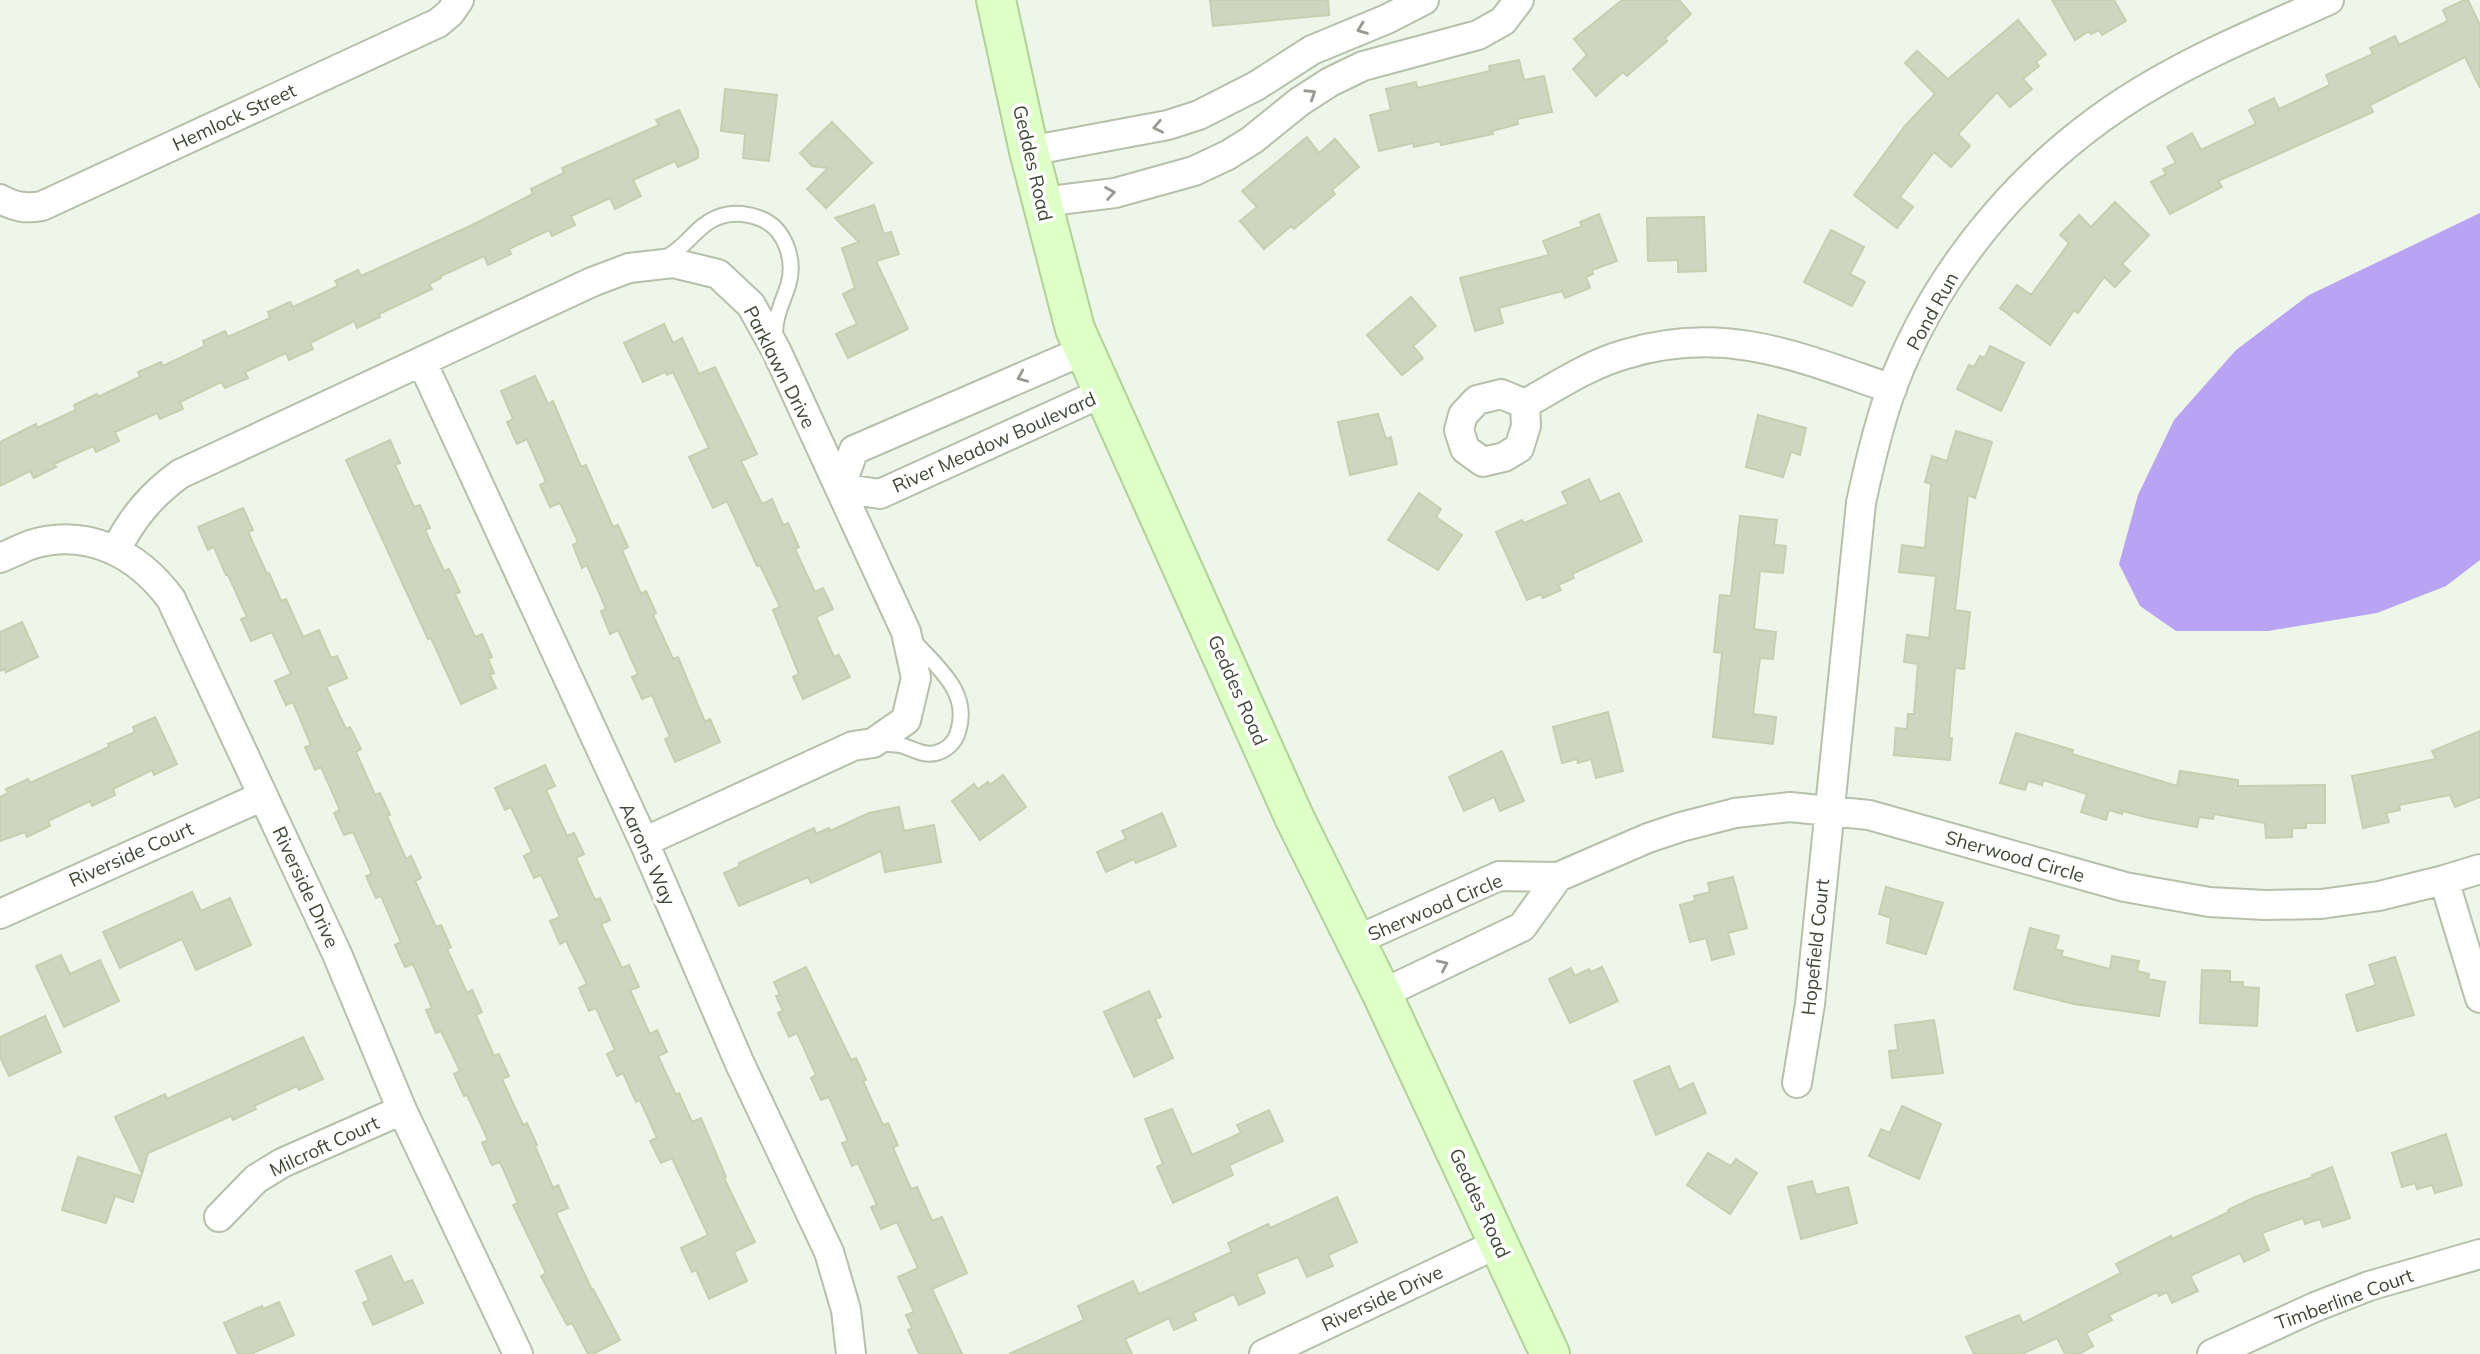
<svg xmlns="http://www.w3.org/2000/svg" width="2480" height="1354" font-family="Mulish,sans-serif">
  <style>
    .water { fill: #b8a4f2 }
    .building { fill: #cbd7be; stroke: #c3d1b1; stroke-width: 2 }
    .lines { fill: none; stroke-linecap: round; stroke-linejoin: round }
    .lane-casing { stroke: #b6c0ab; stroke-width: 18 }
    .street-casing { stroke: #b6c0ab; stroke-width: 32 }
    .secondary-casing { stroke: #afd296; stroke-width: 42 }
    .lane { stroke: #fff; stroke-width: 14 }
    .street { stroke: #fff; stroke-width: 28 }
    .secondary { stroke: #deffc8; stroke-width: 38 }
    .oneway { stroke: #969a91 }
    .labels { text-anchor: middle; stroke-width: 7; stroke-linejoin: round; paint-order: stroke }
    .street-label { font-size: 19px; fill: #404837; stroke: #fff }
  </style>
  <rect width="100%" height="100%" fill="#eef5e9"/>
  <path class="water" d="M2480,213v347l-34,26 -69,27 -109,18h-92l-36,-25 -21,-42 19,-69 36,-75 62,-70 73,-55z"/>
  <path class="building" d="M1210,0h118l1,15 -116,11z
    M1622,0h57l12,14 -26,24 2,3 -40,35 -4,-4 -27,24 -23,-27 14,-14 -13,-16z
    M2052,0h62l12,21 -24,14 -3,-5 -8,4 -2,-3 -14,9z
    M2464,0h4l12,25v63l-15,-31 -95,48 3,7 -155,69 4,6 -52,27 -19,-32 15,-8 -3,-5 13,-6 -9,-16 25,-14 9,17 55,-26 -7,-14 25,-12 5,11 51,-24 -4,-10 47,-21 -3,-6 25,-12 4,9 49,-24 -5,-11z
    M2018,20l28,34 -10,8 3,4 -16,13 9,10 -22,18 -13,-15 -39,42 12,12 -19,21 -17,-15 -34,45 13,10 -16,21 -43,-33 51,-69 30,-32 -30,-31 12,-12 31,28z
    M1519,60l5,20 20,-4 8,36 -35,7 1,5 -26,7 1,3 -52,11 -1,-4 -26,6 -1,-4 -34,8 -9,-36 21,-5 -5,-21 30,-7 1,6 73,-17 -1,-5z
    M725,89l52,6 -8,66 -26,-3 2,-24 -24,-3z
    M679,110l19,40v8l-20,9 -3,-6 -42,19 8,16 -26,13 -5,-11 -39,18 4,9 -23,11 -3,-6 -40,19 2,5 -23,11 -4,-9 -43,20v2l-12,6 3,5 -53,25 1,3 -23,11 -3,-7 -44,22 3,6 -24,11 -3,-7 -41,19 3,6 -23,10 -4,-6 -41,20 3,7 -23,10 -3,-6 -42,19 4,9 -23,11 -3,-6 -39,18 2,3 -22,11 -4,-7 -30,15v-44l36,-18 1,4 39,-18 -2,-5 23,-11 1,3 42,-20 -2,-5 23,-10 2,4 42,-20 -2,-5 22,-10 3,6 42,-19 -2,-6 22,-10 3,5 45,-21 -3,-5 23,-11 3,6 109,-50 63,-32 -2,-5 33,-16 -2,-5 97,-43 -3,-5z
    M832,122l40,41 -46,45 -19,-19 21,-21 -16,-2 -12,-13z
    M1307,137l12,16 16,-14 24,28 -27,23 3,4 -41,35 -3,-3 -27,23 -24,-28 17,-14 -15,-16z
    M2115,202l34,33 -27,29 8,7 -15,16 -11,-10 -26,36 -4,-3 -24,35 -50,-37 17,-23 14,10 38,-52 -9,-8 19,-20 12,12z
    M874,205l10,29 7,-2 8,22 -23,7 32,68 -60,29 -12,-24 21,-10 -14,-30 12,-6 -13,-40 17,-6 -24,-24z
    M1599,214l18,47 -25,9 1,4 -7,3 4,11 -25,10 -3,-7 -63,17 4,15 -28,8 -15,-53 89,-23 -6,-14 39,-15 -2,-4z
    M1704,217l2,54 -28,1v-12l-30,1 -1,-43z
    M1831,230l33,17 -14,27 15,8 -13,24 -48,-24z
    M1411,297l25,29 -23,20 10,12 -21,17 -35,-40z
    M664,324l9,19 9,-5 17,36 16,-7 42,87 -16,7 21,43 10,-5 11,26 5,-2 11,24 -4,2 20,43 8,-4 10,21 -17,8 18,40 5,-2 11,22 -47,22 -10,-22 6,-3 -26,-64 7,-3 -20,-42 -3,1 -30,-65 -14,7 -24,-51 20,-9 -36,-76 -6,3 -2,-3 -22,10 -19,-39z
    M1990,346l34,17 -23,48 -44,-22 12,-24 5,2 6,-11 5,2z
    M535,376l13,28 5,-3 28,66 5,-2 27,62 5,-2 10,22 -6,3 19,44 5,-3 10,22 -3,2 20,44 5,-2 27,65 5,-3 10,23 -45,20 -10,-23 5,-2 -18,-42 -10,4 -10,-22 6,-3 -20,-44 -8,4 -9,-23 5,-2 -19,-44 -5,3 -9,-23 5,-3 -18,-39 -10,4 -10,-22 6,-3 -19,-43 -10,5 -10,-22 6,-3 -12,-28z
    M1378,414l8,25 5,-2 6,27 -47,11 -12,-53z
    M1758,415l48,13 -6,27 -9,-3 -8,25 -37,-10z
    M1956,431l36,11 -17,56 -7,-3 -13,115 15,2 -6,57 -9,-1 -6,70h3l-2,22 -56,-5 2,-27 11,1 1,-15h6l4,-50 -14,-2 3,-27 22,3 7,-62 -37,-4 3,-27 23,3 6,-64 -6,-2 7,-26 15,5z
    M390,440l10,23 -5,2 19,42 6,-2 10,23 -5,2 19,41 5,-2 11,23 -5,2 20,43 7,-3 10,23 -4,2 6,14 -4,2 6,13 -35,16 -30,-66 -3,1 -82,-179z
    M1589,479l11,23 19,-9 23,48 -70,33 2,4 -16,7 3,5 -18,8 -2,-4 -14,6 -31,-68 26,-12 2,3 44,-19 -6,-12z
    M1419,493l22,16 -5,8 26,18 -24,35 -50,-30z
    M243,508l10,22 -5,2 19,42 2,-1 12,28 5,-2 17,38 16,-7 12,28 6,-2 10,22 -21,9 20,42 4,-2 11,22 -5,3 19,43 5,-2 10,22 -3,1 19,43 5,-3 10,22 -6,3 21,46 5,-2 10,22 -4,2 20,44 5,-3 10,22 -6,3 18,41 5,-2 10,22 -7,3 21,46 4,-2 10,22 -2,1 18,42 5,-3 10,23 -12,5 36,77 1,-1 27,51 -27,14h-5l-16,-31 -5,2 -26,-49 5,-3 -33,-68 5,-2 -18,-41 -8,3 -10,-22 6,-3 -21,-45 -3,1 -10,-22 6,-3 -19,-40 -5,2 -10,-23 6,-2 -19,-44 -8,3 -10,-22 6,-3 -20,-46 -5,2 -10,-22 6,-2 -19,-42 -9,3 -10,-22 6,-3 -19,-43 -6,3 -10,-23 6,-2 -18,-43 -7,3 -11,-24 16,-7 -19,-42 -21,9 -10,-22 6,-2 -19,-42h-2l-12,-28 -6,3 -10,-23z
    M1740,516l37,4 -3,25 12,1 -3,27 -23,-2 -6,58 22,3 -3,27 -13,-1 -7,56 23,3 -3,27 -60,-7 9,-84 -8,-1 6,-57 11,1z
    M22,622l16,35 -32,15 -1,-3 -5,2v-39z
    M1608,712l15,59 -27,7 -5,-19 -13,4 -1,-4 -15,4 -9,-36z
    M155,717l22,47 -23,11 -2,-5 -39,19 2,6 -23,11 -2,-5 -42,20 2,5 -23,11 -2,-5 -25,9v-44l8,-4 -2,-4 22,-10 2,4 79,-36 -1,-3 27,-12 -2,-5z
    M2480,731v66l-25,10 -5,-12 -51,10 1,5 -14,3 3,9 -26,6 -11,-52 84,-17 -4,-8z
    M2016,733l57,17 -1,4 105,32 3,-15 58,9v6l87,-1v38h-19v5h-14v9l-26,1 -1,-15 -51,-9 -1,5 -14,-2 -2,10 -48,-9 -26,-7 -1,3 -13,-4 -3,10 -25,-8 6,-18 -44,-14 -1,5 -14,-4 -3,9 -25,-7z
    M1502,751l22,50 -24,10 -6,-14 -30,14 -15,-34z
    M545,765l10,21 -9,4 21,46 7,-3 10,21 -8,4 19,42 5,-2 10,22 -9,4 21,44 7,-3 10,22 -9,3 20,44 7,-4 10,22 -9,4 18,39 3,-2 13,29 9,-4 25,59 -2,1 31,64 -21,10 13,29 -38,18 -13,-29 -4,2 -11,-24 27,-13 -36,-77 -11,5 -11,-22 7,-3 -17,-38 -4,2 -13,-29 -6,3 -10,-22 8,-4 -19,-42 -7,3 -10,-23 8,-4 -21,-43 -6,3 -10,-23 10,-4 -19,-42 -7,3 -10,-22 8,-4 -21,-45 -6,3 -10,-22z
    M1003,775l23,32 -46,33 -28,-39 22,-17 4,5 10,-7 2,3z
    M899,807l5,24 30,-6 7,37 -56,10 -4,-21 -70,32 -3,-6 -69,29 -15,-33 16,-7 -1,-3 75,-35 2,6 13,-6 1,3 39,-18z
    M1162,813l14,33 -40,17 -2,-4 -28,13 -9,-20 29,-13 -4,-8z
    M1733,877l14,51 -19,5 6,21 -22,6 -6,-22 -16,4 -10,-37 15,-4 -1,-5 16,-4 -2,-9z
    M1886,887l57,16 -17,51 -39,-11 4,-25 -12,-4z
    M192,892l9,19 29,-13 21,47 -55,25 -14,-31 -62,29 -17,-36z
    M2030,928l29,8 -4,13 8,2 -2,5 49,13 2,-13 27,5 -2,10 12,3 -1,5 17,3 -6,34 -85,-12 -60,-15z
    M61,955l9,19 30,-14 19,41 -55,26 -28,-61z
    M2395,957l19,58 -57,16 -11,-36 30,-10 -7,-20z
    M806,967l45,93 5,-2 10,22 -3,1 20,44 5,-2 10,22 -5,3 18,41 6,-2 15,34 10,-4 25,56 -35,16 30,65h-43l-11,-24 4,-2 -6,-13 8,-3 -16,-35 20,-9 -21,-46 -16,7 -10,-22 6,-2 -19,-42 -6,3 -10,-23 6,-2 -19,-44 -8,3 -10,-22 5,-3 -19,-42 -8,4 -11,-24 5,-2 -7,-15 4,-1 -6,-13z
    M1602,967l16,34 -48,22 -21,-44 22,-11 4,8 14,-7 2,3z
    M2202,970l28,1v11h13v5l16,1 -2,38 -57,-3z
    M1149,991l12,26 -6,2 18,39 -39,19 -30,-65z
    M45,1016l16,36 -52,24 -9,-19v-20z
    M1934,1020l9,53 -51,5 -3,-27 9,-1 -3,-25z
    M303,1037l20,42 -24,11 -2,-4 -43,20 2,3 -23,11 -2,-4 -83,37 -6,21 -27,-57 50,-23 2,5z
    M1669,1066l10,24 14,-7 13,30 -50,22 -22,-54z
    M1902,1106l39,18 -22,55 -50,-23 12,-27 9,4z
    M1172,1109l20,46 49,-22 -4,-8 32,-15 14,31 -54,24 4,10 -60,28 -16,-36 6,-3 -18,-45z
    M2446,1134l16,51 -27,8 -3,-8 -15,4 -2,-6 -13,4 -10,-34z
    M1708,1153l23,13 5,-7 21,14 -27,41 -43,-29z
    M78,1157l63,19 -8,26 -18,-6 -9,27 -44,-13z
    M2332,1167l18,51 -27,9 -3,-8 -15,5 -2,-6 -41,15 7,17 -25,12 -4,-9 -50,23 8,15 -26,12 -5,-11 -8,4 -2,-4 -48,23 3,5 -26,13 7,13 -14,8h-14l-8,-16 -35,16h-48l-8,-17 53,-22 4,8 98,-50 -5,-9 55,-28 1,3 57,-27 -1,-2 27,-13 58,-20 -1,-2z
    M1812,1181l4,14 32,-8 9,36 -56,16 -13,-52z
    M1337,1197l20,45 -29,13 5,11 -26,11 -9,-20 -42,17 9,19 -26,12 -5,-11 -41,19 3,7 -22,10 -5,-12 -44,21 7,15h-123l75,-34 -6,-14 55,-25 6,13 93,-42 -4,-9 40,-19 2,4z
    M391,1256l13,27 8,-3 11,23 -50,22 -10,-22 6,-3 -13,-29z
    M279,1302l15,33 -43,19h-13l-14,-31 38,-17 1,3z"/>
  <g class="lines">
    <g class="lane-casing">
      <path id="lane" d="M665,258c21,-10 31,-32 51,-40 14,-6 29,-5 43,0 26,9 37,42 29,68 -6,18 -14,32 -13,52
        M878,743c7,1 15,1 22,2 12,3 22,11 36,8 11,-3 19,-11 22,-21 13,-41 -22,-65 -45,-92"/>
    </g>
    <g class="street-casing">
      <path id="street" d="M1029,151l139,-26 31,-10 57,-29 56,-36 75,-31 37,-19
        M0,199c15,8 25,10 42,7l396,-183 12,-10 9,-13
        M1042,202l73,-9 79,-22 34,-16 24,-15 47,-38 31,-20 33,-16 115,-31 25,-14 16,-21
        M1085,350l-231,100 -14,38 40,6 224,-102
        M422,362l222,480 96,222 89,188 17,58 5,44
        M1525,404l1,22 -7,22 -15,9 -21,5 -18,-13 -6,-19 4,-15 14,-15 24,-6 24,10c32,-18 65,-40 101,-50 100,-30 173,3 266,35
        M116,550c16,-32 35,-55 64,-76l412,-192 37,-14 44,-5 45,11 33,31 25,45 130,282 10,46 -10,42 -33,23 -20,3 -209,96
        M0,558c10,-4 20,-9 30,-13 57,-18 108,9 141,54l166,355 65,156 116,244
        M2444,880l36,118
        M0,914l263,-118
        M1355,941l144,-65 59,1 90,-39 33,-11 54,-14 55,-6 79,8 256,72 84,15 56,3 56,-1 58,-8 65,-16 36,-11
        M1382,994l140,-67 36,-50
        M1797,1083l13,-79 51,-501c8,-38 17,-76 30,-113 48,-129 146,-240 266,-308 55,-32 115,-56 172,-82
        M219,1217l37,-38 26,-16 120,-53
        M1264,1354l235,-111
        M2212,1354l103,-47 54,-21 111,-32"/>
    </g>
    <g class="secondary-casing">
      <path id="secondary" d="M996,0l33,151 46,178 220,490 87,175 168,360"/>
    </g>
    <use href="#lane" class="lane"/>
    <use href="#street" class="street"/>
    <use href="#secondary" class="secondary"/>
  </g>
  <defs><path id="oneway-chevron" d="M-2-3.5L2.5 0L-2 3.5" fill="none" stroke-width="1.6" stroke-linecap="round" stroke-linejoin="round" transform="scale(1.75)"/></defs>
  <g class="oneway">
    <use href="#oneway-chevron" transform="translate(1362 29) rotate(159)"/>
    <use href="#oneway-chevron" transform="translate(1311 94) rotate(-33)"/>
    <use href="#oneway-chevron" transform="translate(1158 127) rotate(169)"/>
    <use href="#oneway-chevron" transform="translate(1110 193) rotate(-9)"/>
    <use href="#oneway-chevron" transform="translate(1022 377) rotate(157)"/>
    <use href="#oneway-chevron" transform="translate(1443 965) rotate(-25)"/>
  </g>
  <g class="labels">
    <g class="street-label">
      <text transform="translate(234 117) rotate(-25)" y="7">Hemlock Street</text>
      <text transform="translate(1033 163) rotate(77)" y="7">Geddes Road</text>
      <text transform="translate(1932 311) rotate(-61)" y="7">Pond Run</text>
      <text transform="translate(780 367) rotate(63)" y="7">Parklawn Drive</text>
      <text transform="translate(994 442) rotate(-24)" y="7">River Meadow Boulevard</text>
      <text transform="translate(1238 690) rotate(66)" y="7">Geddes Road</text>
      <text transform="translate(131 854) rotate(-24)" y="7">Riverside Court</text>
      <text transform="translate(648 854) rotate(66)" y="7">Aarons Way</text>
      <text transform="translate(2015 856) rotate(16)" y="7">Sherwood Circle</text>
      <text transform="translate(306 887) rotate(65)" y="7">Riverside Drive</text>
      <text transform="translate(1435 907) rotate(-23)" y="7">Sherwood Circle</text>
      <text transform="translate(1815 947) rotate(-84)" y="7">Hopefield Court</text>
      <text transform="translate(324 1146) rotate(-25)" y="7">Milcroft Court</text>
      <text transform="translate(1480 1203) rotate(65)" y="7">Geddes Road</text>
      <text transform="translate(1382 1298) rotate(-25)" y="7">Riverside Drive</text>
      <text transform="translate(2344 1299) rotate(-20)" y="7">Timberline Court</text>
    </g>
  </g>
</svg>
